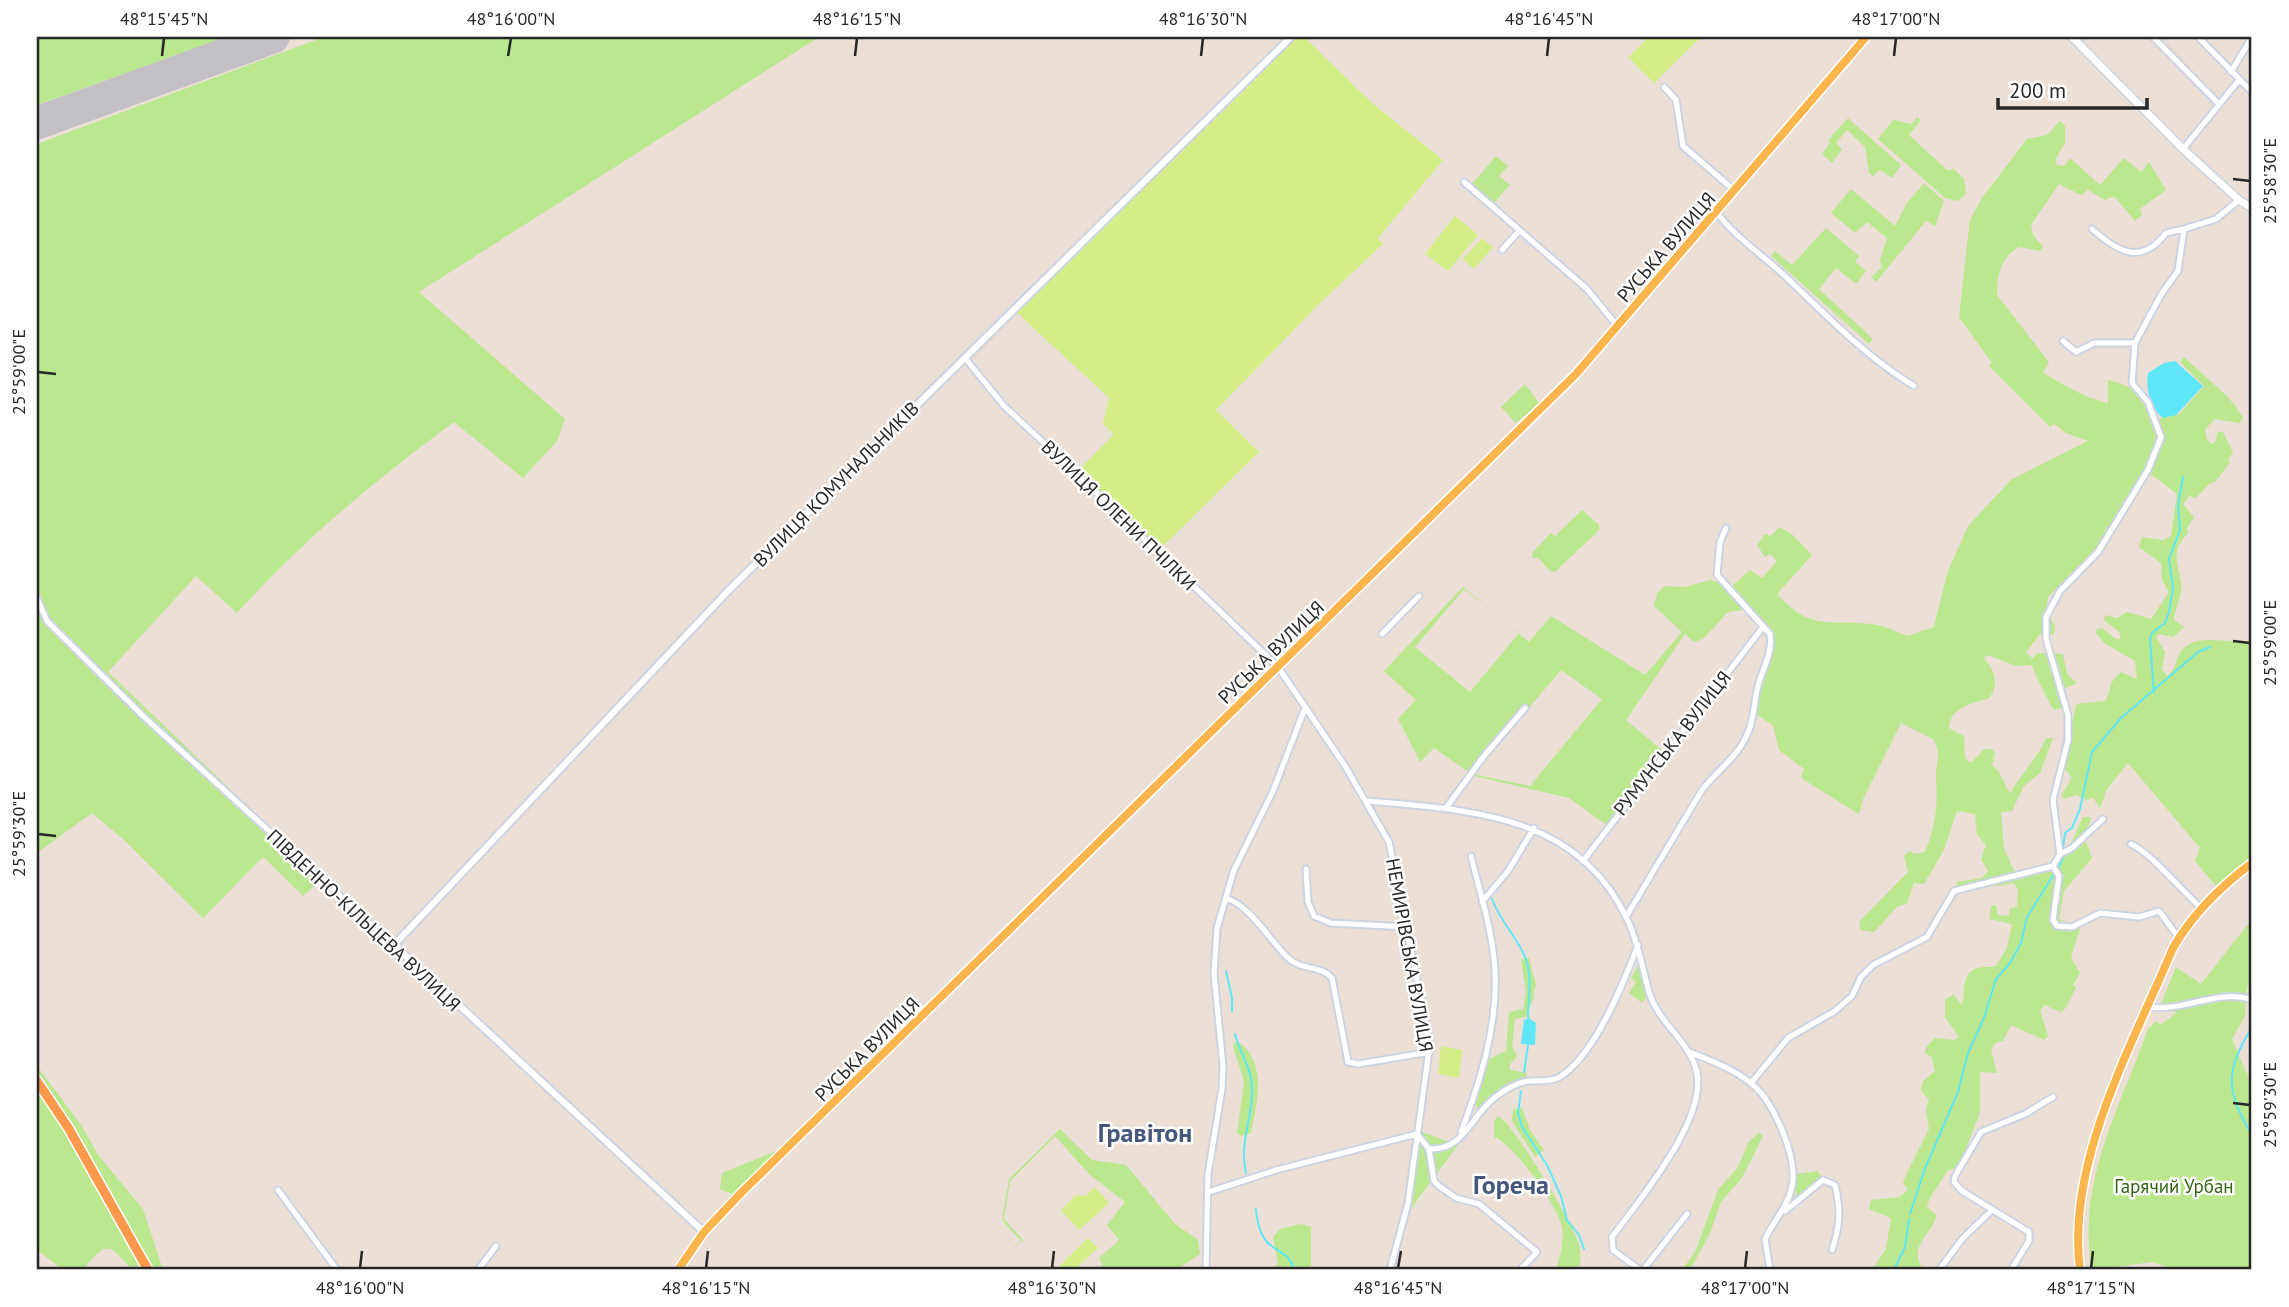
<svg xmlns="http://www.w3.org/2000/svg" width="2289" height="1307" font-family="'PT Sans',sans-serif">
  <style>
    .green { fill: #bbe78e; fill-rule: evenodd }
    .pitch { fill: #d5ef88 }
    .water { fill: #60e7f7 }
    .lines { fill: none; stroke-linecap: round; stroke-linejoin: round }
    .stream { stroke: #60e7f7; stroke-width: 2 }
    .taxiway { stroke: #c2c0c4; stroke-width: 14 }
    .runway { stroke: #c2c0c4; stroke-width: 33 }
    .minor-casing { stroke: #ccd4e2; stroke-width: 9 }
    .tertiary-casing { stroke: #ccd4e2; stroke-width: 10 }
    .secondary-casing { stroke: #ccd4e2; stroke-width: 10 }
    .primary-casing { stroke: #fff; stroke-width: 11 }
    .trunk-casing { stroke: #fff; stroke-width: 12 }
    .minor { stroke: #fff; stroke-width: 5 }
    .tertiary { stroke: #fff; stroke-width: 6 }
    .secondary { stroke: #fff; stroke-width: 7 }
    .primary { stroke: #fab54c; stroke-width: 8 }
    .trunk { stroke: #fc994d; stroke-width: 9 }
    .ticks { fill: none; stroke: #272727; stroke-width: 2.5 }
    .labels { text-anchor: middle; stroke-width: 5; stroke-linejoin: round; paint-order: stroke }
    .street-label { font-size: 19px; fill: #272727; stroke: #fff }
    .park-label { font-size: 19px; fill: #336714; stroke: #fff }
    .district-label { font-size: 26px; font-weight: bold; fill: #45577a; stroke: #fff }
    .neatline { fill: none; stroke: #272727; stroke-width: 2.5 }
    .ticks-label { font-size: 18px; text-anchor: middle; fill: #272727 }
  </style>
  <rect width="100%" height="100%" fill="#ebdfd6"/>
  <path class="green" d="M37,37h189l-189,68z
    M324,37h495l-400,255 146,127 -8,22 -34,37 -69,-56c-80,59 -150,117 -217,191l-41,-37 -88,96 215,206 -20,18 -40,-39 -60,61 -79,-78 -32,-27 -55,40v-709z
    M1917,117l4,3 -12,15 38,35 7,-1 10,10 2,15 -8,7 -13,-3 -67,-59 15,-19 19,4z
    M1848,118l53,47 -9,13 -12,-8 -7,6 -4,-3 -4,-26 -18,-17 -11,13 6,6 -10,14 -10,-9 8,-11 -1,-4z
    M2060,121l5,5v17l-10,17 2,5 7,1 6,-8 30,27 24,-27 17,14 8,-10 17,28 -26,19 2,6 -7,6 -21,-25 -9,4 -17,-10 -7,5 -22,-11 -28,41 2,10 10,12 -3,4 -21,-4c-18,10 -22,28 -22,48l52,67 -6,11c20,11 43,26 65,30v-23c29,8 34,12 46,40l25,-6 25,-28 -24,-24 4,-5 44,40 15,20 -3,6 -25,-4 -10,10 2,11 4,4 4,-2 3,-10h5l10,21 -5,7 2,2 -15,20 -5,1 -14,15 -7,-2 -6,8 11,13 -7,11 1,5c-23,23 -4,38 -7,59 -2,11 -6,16 -7,28l10,7 -11,10 -14,-3 -3,3 9,15 -3,17 5,7c10,-6 8,-21 18,-29 17,-14 48,-2 67,-7v219l-33,31 -24,-29 5,-13 -72,-85 -21,26 -7,19 -7,-10 -7,2 -9,-5 -14,4 -1,-5 10,-16 -8,-10 11,-59 2,-5 29,-3 6,-19 8,-10 17,7 -2,-18 -31,-18 -8,-10 1,-4 5,-1 14,11h5l-2,-7 -15,-12 1,-5 12,3 10,-6 24,7 18,-27 -7,-12 -1,-17 -22,-16 3,-10 21,3 8,-4 6,-42 -24,-18 -11,-2 -45,75 -49,48 -2,12 9,18 -1,8 -14,-1 -14,18 7,7 4,-6 26,1 4,20 10,9 -15,7 1,17 -9,3c-4,-5 -21,-39 -22,-45l-16,1 -28,-11 -4,3c10,12 17,26 4,41 -14,3 -39,9 -39,29l15,8 1,22 6,5 13,-14h8l3,4 -3,12 7,7 11,22c11,-21 27,-34 36,-56h7l-13,35 -16,13 -12,25 -11,1 3,36 10,23 18,4 21,-4 12,-15 18,-39h8l-6,22 7,19 -28,33 -5,28 21,9 -9,30 9,15 -7,12 3,3 -11,21 -5,3 -15,-7 -5,5 8,26 -4,4 -33,-15 -8,16 -8,2 -4,7 6,23 -17,-1v40l-21,55 -12,4c-6,12 -18,24 -20,36l10,9c-8,21 -30,32 -13,54h-52l14,-21 5,-31 -22,-9 2,-9 28,-3 9,-7 -5,-7 2,-6 24,-48 -3,-19 3,-10 -8,-10 2,-9 12,-10 -3,-13 -7,-6 1,-5 9,-9 19,2 5,-3 -14,-20v-18l9,-4 8,10c4,-13 -2,-32 16,-37 6,-2 12,0 18,-2l11,-18 5,-24 -23,-5 3,-14h4l2,10 11,1 1,-8 7,-1 1,-17 -4,-7 -57,9v-10l25,-4 6,-7 -7,-12 5,-14 -9,-11 -2,-20 -18,-3 -13,39 -20,34 -10,-1 -7,20 -10,4 -23,25 -13,-2 -2,-8 49,-50 -4,-16 5,-5 5,3 11,-2c11,-27 13,-47 11,-76 0,-14 6,-23 -3,-37l-32,-16 -38,76 -4,15 -58,-36 3,-9 -25,-19 -6,-25 -21,-13c0,-27 13,-37 16,-60 2,-8 -1,-14 4,-22l-22,-21 -22,3 -25,27 -9,3 -9,-8 -59,86 42,35 -57,73 -42,-30 -95,-22 -40,-28 -14,14 -22,-43 18,-19 -32,-29 79,-84 66,55 22,-26 94,59 37,-43 -28,-26 3,-12 7,-8 21,1 25,-7 22,6 18,-16 12,8 15,-17 -7,-7 -5,3 -8,-12 8,-11 6,2 8,-9 14,8 19,20 -35,39c36,40 53,24 100,31 12,2 21,8 31,11l26,-9 13,-53 21,-48 43,-46 77,-39 -22,-8 -12,-9 -4,3 -61,-61 3,-3 -33,-46 11,-97 12,-22 45,-59 20,-4zM1464,589l55,44 -49,59 -55,-45zM1561,670l41,29 -72,87 -57,-12z
    M1496,156l12,10 -9,10 11,9 -16,18 -22,-19z
    M1924,183l20,18 -9,25 -9,-5 -50,61 -5,-5 11,-10 -2,-7 7,-22 -20,-16 -12,11 -24,-20 20,-24 44,37 12,-23z
    M1826,228l33,28 -4,6 11,9 -10,13 -20,-16 -17,21 54,50 -4,5 -98,-88 4,-5 17,14z
    M1525,384l14,19 -23,20 -15,-16z
    M1582,510l17,15v5l-44,42h-4l-13,-14h-6l1,-6 18,-19 4,3z
    M2252,919v66l-5,1 -2,30 -13,23 20,47v184h-74l-25,-8 -61,8c-16,-87 28,-162 56,-241l8,-8 5,4 15,-12 -9,-9h-6l15,-37 25,17z
    M1529,958l7,27 -3,7 1,5 -8,20 -11,2 -3,27 5,10 -7,8v6l17,3 -1,11 -7,5 -3,-7 -37,27 -5,-6 11,-42 21,-10 3,-39 14,-3 3,-17 -5,-33z
    M1640,961l7,35 -5,7 -13,-10 7,-11 -5,-4z
    M1237,1041c31,21 20,61 14,92l-9,3 -5,-2 7,-53 -11,-35z
    M37,1066l44,59 18,31 44,53 20,61h-31c-24,-28 -26,-29 -49,0h-25l-1,-5 -20,-15z
    M1522,1108l8,22 14,20 -9,7 -23,-36 1,-12z
    M1498,1116c17,9 71,102 79,123 4,10 5,21 1,31h-23c6,-12 9,-29 7,-43 -4,-21 -49,-84 -68,-90v-16z
    M1060,1129l32,31 34,5 49,59 23,16 2,14 -24,16h-84l11,-5 -4,-7 20,-18 -12,-15 18,-23 -35,-27 -35,-39 -45,45 -6,38 19,21 -33,30 31,-29 -19,-21 7,-41z
    M1422,1132l36,13 -48,65 1,-10z
    M1759,1132l4,4 -21,42 -21,24 -11,31 -20,37h-8l13,-18 23,-62 20,-23 10,-24z
    M779,1150l-41,41 -6,3 -12,-5 2,-16z
    M1817,1171l6,7 -27,20v-24z
    M1301,1224l10,3v43h-46l13,-5 -5,-28 7,-8z"/>
  <path class="pitch" d="M1290,37h14l67,65 72,58 -65,78 5,6 -63,59 -104,107 43,42 -102,100 -82,-78 39,-40 -11,-10 6,-26 -96,-89z
    M1649,37h52l-47,46 -26,-26z
    M1455,216l23,19 -30,36 -23,-17z
    M1482,238l11,9 -19,22 -11,-10z
    M1441,1046l21,4 -3,28 -21,-4z
    M1095,1187l14,16 -30,27 -18,-20 15,-15 9,1z
    M1088,1238l10,10 -24,22h-11l-4,-4z"/>
  <path class="water" d="M2175,361l28,25 -27,29 -13,3c-12,-9 -18,-30 -15,-45l16,-10z
    M1529,1018l7,5 -1,22 -14,-1 3,-24z"/>
  <g class="lines">
    <path class="stream" d="M2154,692l-4,-52 2,-7 13,-10 4,-11 4,-24 -4,-29 11,-29 -2,-25 5,-28
      M2063,848l2,-15 7,-5 8,-19 12,-57 29,-34 77,-66 12,-5
      M2058,869l6,-14
      M1492,899c8,22 25,38 33,58 8,20 3,41 3,61
      M1226,971l6,27v13
      M2252,1027c-27,45 -27,63 0,108
      M1235,1034c5,20 18,36 17,57 0,29 -13,53 -6,82
      M1524,1072l4,-27
      M1521,1091l-3,22 4,14 25,38 14,31 6,24 12,15 5,14
      M1256,1209c1,12 3,24 11,33 10,11 23,10 27,28
      M1910,1214l14,-43 34,-79 10,-39 16,-35 12,-39 14,-16 11,-20 6,-26 27,-43
      M1894,1270l11,-23 4,-28"/>
    <path class="taxiway" d="M253,37l3,6"/>
    <path class="runway" d="M37,123l236,-86"/>
    <g class="minor-casing">
      <path id="minor" d="M2153,37l66,67
        M2198,37l54,55
        M2231,72l21,-35
        M1664,87l12,13 7,46 52,45
        M2183,149l56,-69
        M1464,182l123,107 31,38
        M1716,212c21,27 47,43 71,66 40,38 80,80 127,108
        M2092,229c26,23 49,37 74,4l18,-4
        M1502,250l17,-19
        M2063,341l13,11 18,-9h41
        M965,358l39,48 52,48 222,213 67,99 44,76 41,201 -22,160 -18,67
        M37,598l10,23 95,94 252,230
        M1382,634l37,-38
        M1367,801c100,9 211,12 260,118 12,24 15,50 23,76 9,27 36,44 45,71 18,47 -55,133 -83,171l1,13 27,20
        M1446,808l38,-52 41,-48
        M2131,844c20,9 51,47 70,64
        M2060,854l12,-6 31,-29
        M1583,861l180,-234
        M2053,866l7,-12 -7,-54 15,-60v-25l-22,-76v-22l14,-26 38,-39 50,-82 13,-33 -13,-35 -16,-19 3,-40 27,-50 16,-22 6,-42 32,-10 23,-19
        M2053,866l6,10 -6,44 4,6 15,1 28,-14 39,4 20,-6 20,27
        M1306,869l2,33 6,14 17,7 76,4
        M1226,898c26,9 43,42 62,60 14,13 33,7 44,20l16,84 10,2 72,-12
        M1482,902l26,-31 26,-43
        M1626,917l76,-127c16,-21 37,-33 47,-60 6,-16 5,-32 10,-48 5,-15 14,-32 11,-48l-53,-59 3,-33 6,-14
        M2149,1007c35,5 69,-19 103,-7
        M1689,1052c21,8 45,17 63,32 22,18 46,74 40,102 -4,21 -18,34 -27,53l5,31
        M1751,1083l37,-45 47,-27 17,-15 9,-19 12,-12 54,-28 27,-46 99,-25
        M1461,1132c19,-50 37,-107 34,-161 -2,-39 -15,-78 -24,-115
        M1429,1149l5,32 5,5 17,12 23,6 58,48 -17,18
        M278,1190l59,80
        M1209,1192l67,-22 141,-36 12,15c35,1 40,-30 64,-50 11,-9 24,-18 38,-18 10,-1 18,1 27,-3 36,-20 66,-96 80,-133
        M1785,1211l38,-31 12,5c6,26 5,41 -3,65
        M478,1270l18,-24
        M1206,1270l2,-96 14,-85 1,-23 -9,-92 3,-46 17,-58 39,-79 32,-83
        M1643,1270l44,-56
        M1939,1270l24,-32 28,-27
        M2011,1270l18,-29v-9l-67,-41 -8,-9 1,-6 26,-44 44,-18 28,-17"/>
    </g>
    <g class="tertiary-casing">
      <path id="tertiary" d="M704,1232l-310,-287 334,-354 563,-554"/>
    </g>
    <g class="secondary-casing">
      <path id="secondary" d="M2072,37l111,112 56,51 13,8"/>
    </g>
    <g class="primary-casing">
      <path id="primary" d="M678,1270l26,-38 37,-39 835,-819 290,-337
        M2080,1270c-14,-108 52,-224 93,-322 20,-35 47,-61 79,-85"/>
    </g>
    <g class="trunk-casing">
      <path id="trunk" d="M37,1081l32,48 79,141"/>
    </g>
    <use href="#minor" class="minor"/>
    <use href="#tertiary" class="tertiary"/>
    <use href="#secondary" class="secondary"/>
    <use href="#primary" class="primary"/>
    <use href="#trunk" class="trunk"/>
  </g>
  <path class="ticks" d="M162,56l2,-18M508,56l3,-18M855,56l2,-18M1201,56l2,-18M1547,56l2,-18M1894,56l2,-18M2233,179l17,2M38,372l18,2M2233,641l17,2M38,834l18,2M2233,1103l17,2M360,1268l2,-17M706,1268l2,-17M1052,1268l2,-17M1398,1268l3,-17M1745,1268l2,-17M2091,1268l2,-17"/>
  <g class="labels">
    <g class="street-label">
      <text transform="translate(1666 247) rotate(-49)" y="7">РУСЬКА ВУЛИЦЯ</text>
      <text transform="translate(836 484) rotate(-45)" y="7">ВУЛИЦЯ КОМУНАЛЬНИКІВ</text>
      <text transform="translate(1119 515) rotate(44)" y="7">ВУЛИЦЯ ОЛЕНИ ПЧІЛКИ</text>
      <text transform="translate(1271 652) rotate(-44)" y="7">РУСЬКА ВУЛИЦЯ</text>
      <text transform="translate(1672 743) rotate(-52)" y="7">РУМУНСЬКА ВУЛИЦЯ</text>
      <text transform="translate(364 920) rotate(43)" y="7">ПІВДЕННО-КІЛЬЦЕВА ВУЛИЦЯ</text>
      <text transform="translate(1410 955) rotate(80)" y="7">НЕМИРІВСЬКА ВУЛИЦЯ</text>
      <text transform="translate(867 1049) rotate(-45)" y="7">РУСЬКА ВУЛИЦЯ</text>
    </g>
    <g class="park-label">
      <text x="2174" y="1193">Гарячий Урбан</text>
    </g>
    <g class="district-label">
      <text x="1145" y="1142">Гравітон</text>
      <text x="1511" y="1194">Гореча</text>
    </g>
  </g>
  <rect width="2289" height="1307" fill="none" stroke="#ffffff" stroke-width="77"/>
  <path d="M1998 98v10h149v-10" fill="none" stroke="#272727" stroke-width="3.5"/>
  <text x="2009" y="98" font-size="21" fill="#272727" stroke="#ffffff" stroke-width="5" paint-order="stroke">200 m</text>
  <rect x="38" y="38" width="2212" height="1230" class="neatline"/>
  <g class="ticks-label">
    <text x="164" y="25">48°15'45"N</text>
    <text x="511" y="25">48°16'00"N</text>
    <text x="857" y="25">48°16'15"N</text>
    <text x="1203" y="25">48°16'30"N</text>
    <text x="1549" y="25">48°16'45"N</text>
    <text x="1896" y="25">48°17'00"N</text>
    <text transform="translate(2270 181) rotate(-90)" y="6">25°58'30"E</text>
    <text transform="translate(19 372) rotate(-90)" y="6">25°59'00"E</text>
    <text transform="translate(2270 643) rotate(-90)" y="6">25°59'00"E</text>
    <text transform="translate(19 834) rotate(-90)" y="6">25°59'30"E</text>
    <text transform="translate(2270 1105) rotate(-90)" y="6">25°59'30"E</text>
    <text x="360" y="1294">48°16'00"N</text>
    <text x="706" y="1294">48°16'15"N</text>
    <text x="1052" y="1294">48°16'30"N</text>
    <text x="1398" y="1294">48°16'45"N</text>
    <text x="1745" y="1294">48°17'00"N</text>
    <text x="2091" y="1294">48°17'15"N</text>
  </g>
</svg>
